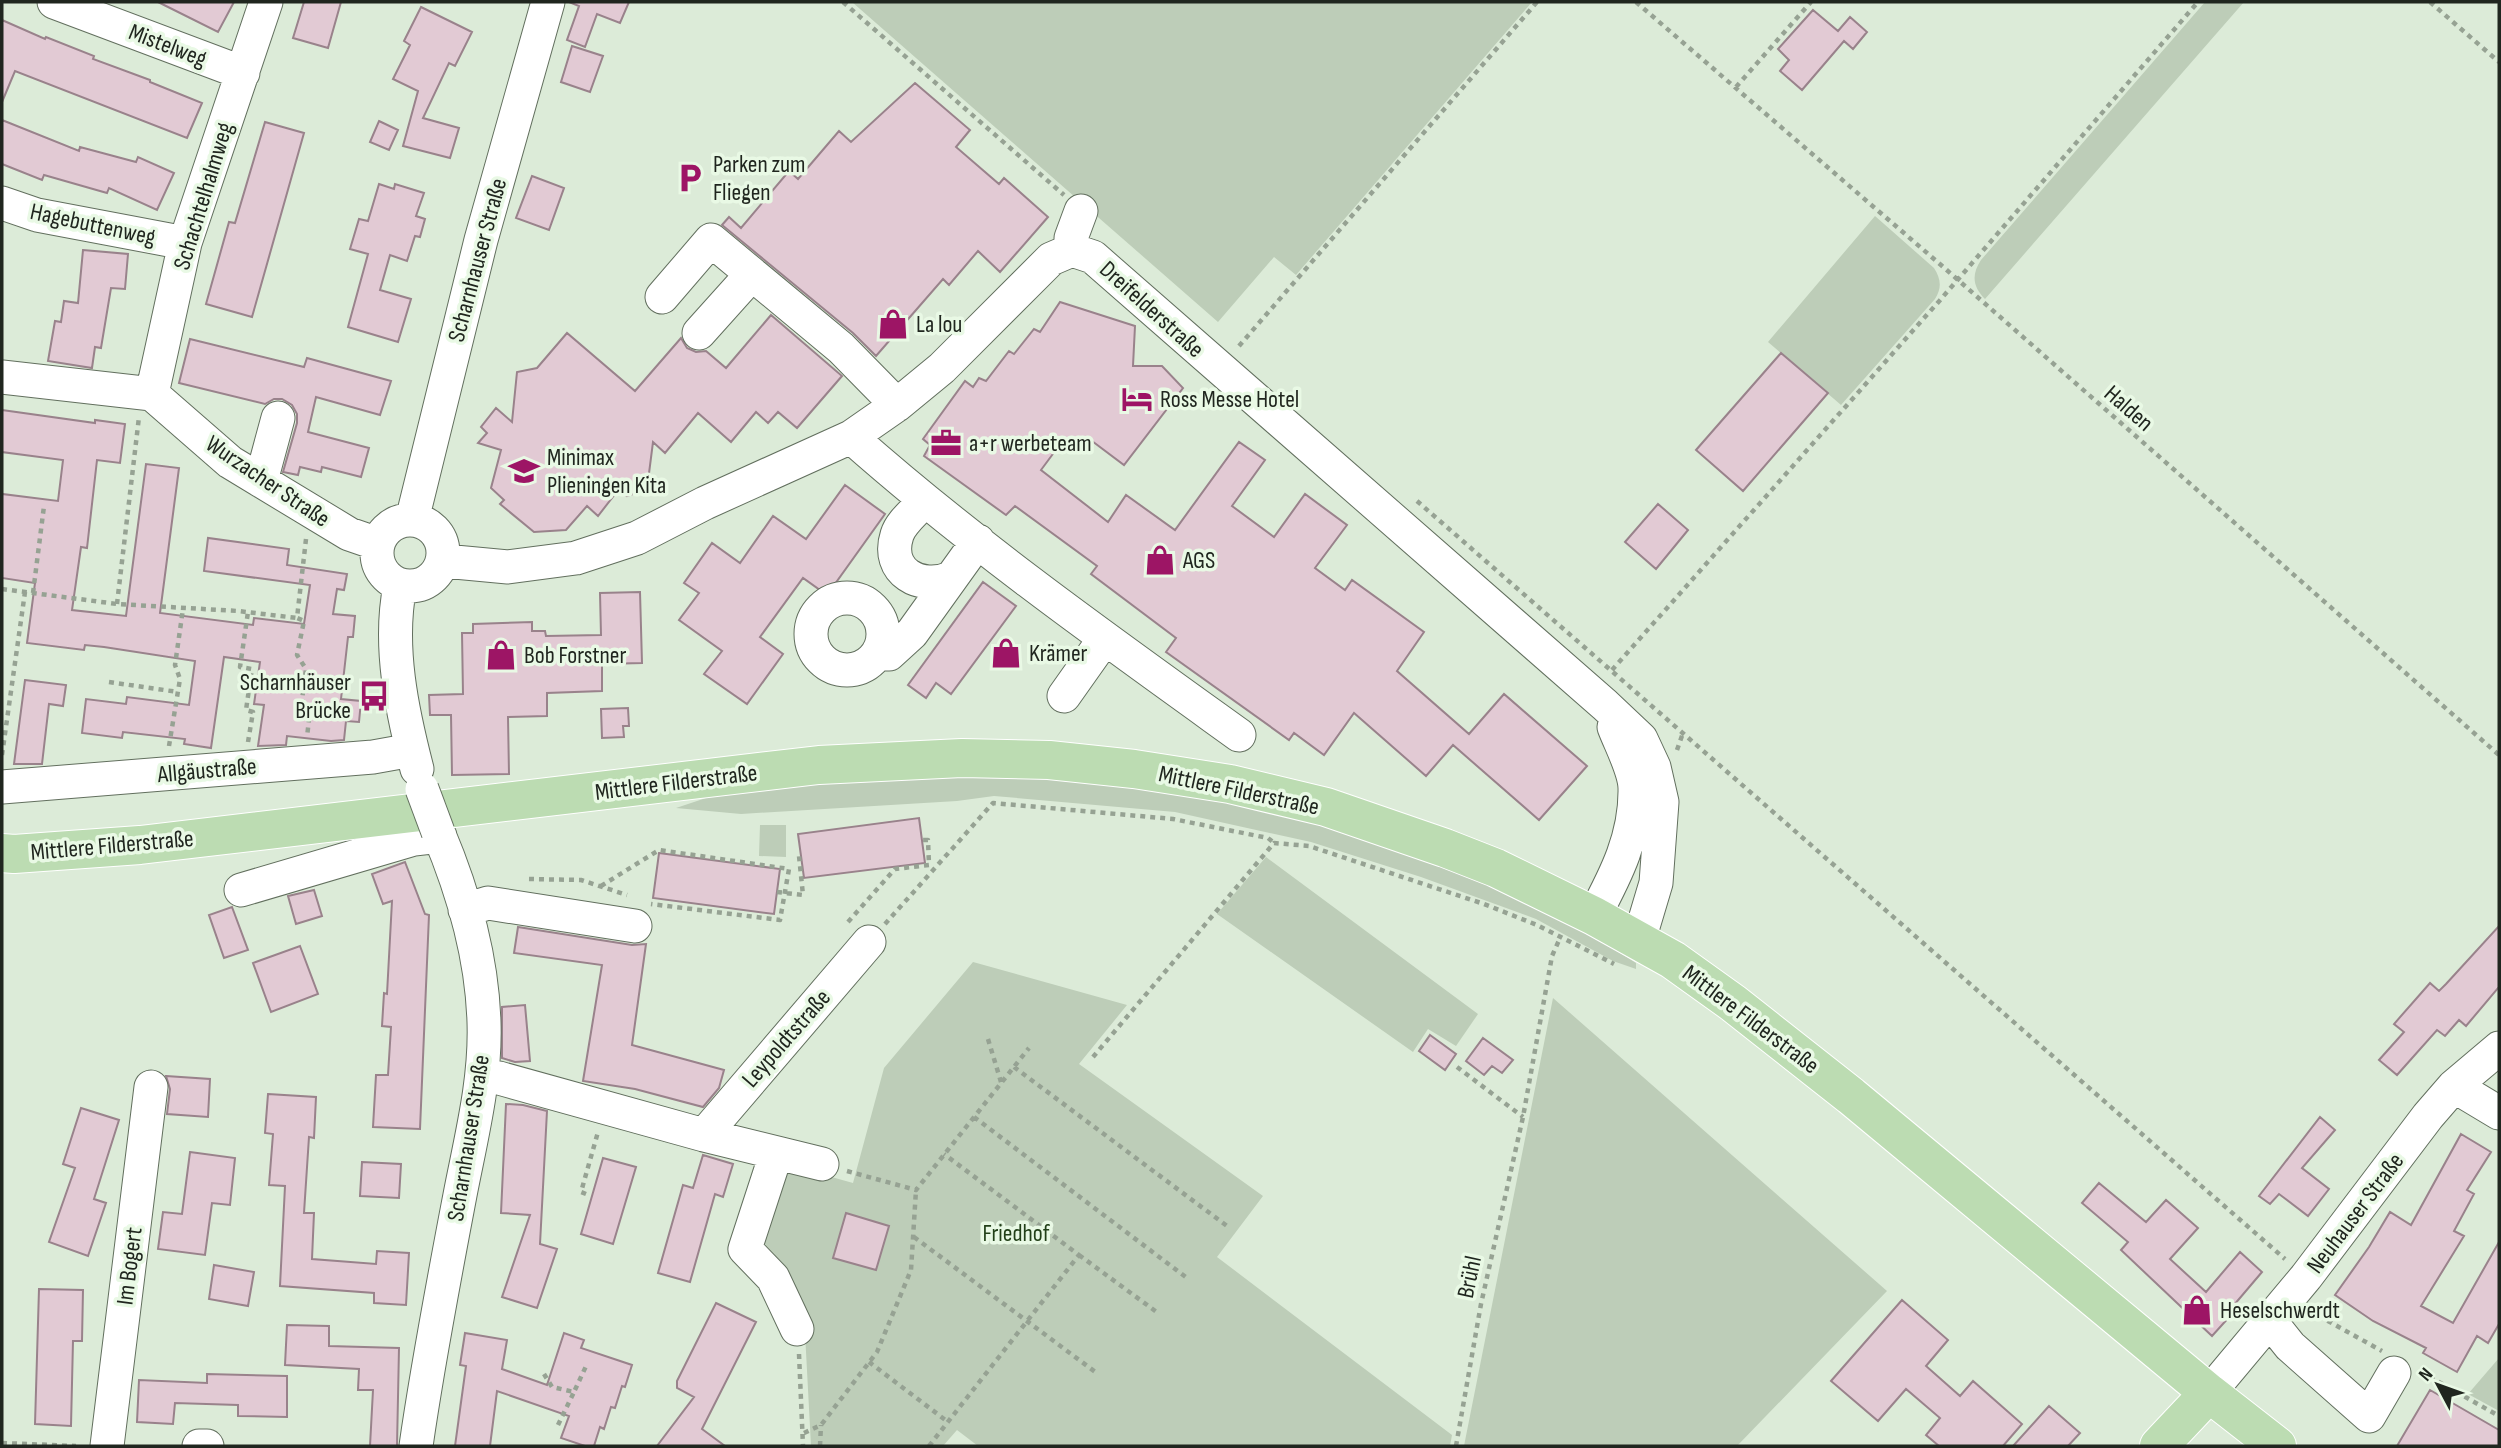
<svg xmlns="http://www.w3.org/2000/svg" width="2501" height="1448" font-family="'Sofia Sans Condensed',sans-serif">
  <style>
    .green { fill: #bdcdb8 }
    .building { fill: #e2cad4; stroke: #99828b; stroke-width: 2 }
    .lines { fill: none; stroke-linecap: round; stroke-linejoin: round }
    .minor-casing { stroke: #626f5e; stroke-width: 35 }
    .major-casing { stroke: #fff; stroke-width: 40 }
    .path { stroke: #96a293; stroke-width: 4.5; stroke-dasharray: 5 5; stroke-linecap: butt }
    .minor { stroke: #fff; stroke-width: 33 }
    .major { stroke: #bcdcb2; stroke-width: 38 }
    .minor-bridge-casing { stroke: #626f5e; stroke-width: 35; stroke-linecap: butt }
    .minor-bridge { stroke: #fff; stroke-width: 33 }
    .labels { text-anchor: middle; stroke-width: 7; stroke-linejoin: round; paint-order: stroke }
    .street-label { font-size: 24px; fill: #20261f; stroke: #e9f9e5 }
    .poi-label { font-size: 24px; fill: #20261f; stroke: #e9f9e5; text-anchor: start }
    .park-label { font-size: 24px; fill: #224018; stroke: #e9f9e5 }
  </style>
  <rect width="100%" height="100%" fill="#dcebd8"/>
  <path class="green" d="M852,2h680l-236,273 -22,-18 -56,65z
    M2205,2h39l-259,297c-12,-12 -14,-24 -4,-39z
    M1875,216l59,52c7,11 8,20 1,31l-94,106 -73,-63z
    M1041,774l185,21 213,67 146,69 51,32v6l-23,-8 -77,-42 -115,-42 -110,-35 -136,-30 -181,-16 -37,5 -216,13 -65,-6 48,-16 88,-10z
    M760,825h26v32l-27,-1z
    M1266,857l212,157 -22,32 -28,-17 -15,23 -196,-138z
    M973,962l154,43 -48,59 184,132 -46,61 235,178 -2,11h-472l-21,-16 -14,16h-132l-7,-132 -44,-68 21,-83 72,20 31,-115z
    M1553,998l334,293 -150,155h-273z
    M2499,1358v53l-31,-17z"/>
  <path class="building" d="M158,2h76l-16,30z
    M304,2h37l-13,46 -35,-10z
    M569,2h60l-9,21 -23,-9 -12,33 -18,-7 12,-34z
    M421,7l51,25 -17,34 -6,-3 -26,55 36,10 -9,30 -47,-12 15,-55 -25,-12 17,-34 -6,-4z
    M1813,10l25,21 12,-14 17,15 -14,17 -9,-8 -42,49 -22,-19 9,-11 -11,-11z
    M2,20l43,19 1,-2 48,19 -1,3 57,21v2l52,21 -15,35 -172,-67 -13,31z
    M572,46l31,10 -13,36 -29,-10z
    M915,83l55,47 -14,17 43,37 5,-6 44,39 -48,55 -22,-21 -29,34 -6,-6 -67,77 -23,-23 -131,-108 7,-8 12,11 48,-57 9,8 41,-48 12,11z
    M2,120l77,31 1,-4 56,15 2,-5 36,16 -17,37 -48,-22 -2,5 -63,-18 -2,5 -40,-16z
    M379,121l19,9 -9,20 -19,-8z
    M265,122l39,11 -52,184 -46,-13 23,-82 6,1z
    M532,176l32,12 -15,42 -33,-12z
    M379,184l15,5 1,-5 29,9 -8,23 9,3 -5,18 -5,-1 -8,25 -17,-6 -10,35 31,9 -13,43 -50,-15 20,-73 -18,-5 9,-30 9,2z
    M83,250l45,4 -3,35 -14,-1 -10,60 -6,-1 -3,21 -44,-7 7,-40 6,1 3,-21 14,2z
    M1060,302l75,24 -2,40h29l21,22 -59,77 -36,-27 -10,10 -14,-9 -23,31 67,52 18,-27 49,35 64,-88 26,18 -33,46 42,31 31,-43 42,31 -32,43 30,22 7,-10 72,52 -27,39 72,63 35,-40 83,72 -48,54 -86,-75 -27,31 -72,-63 -30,42 -30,-22 -5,7 -123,-88 10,-14 -85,-64 6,-8 -82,-60 -9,9 -82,-59 6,-11 -7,-6 42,-58 8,6 6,-9 7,3 23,-30 5,3 20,-25 6,3z
    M771,315l71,61 -45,52 -19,-16 -10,11 -12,-11 -25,30 -33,-29 -33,40 -12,-11 -6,47 -20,7 -8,-7 -21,27 -11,-10 -21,24 -32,2 -34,-28 4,-4 -13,-12 10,-38 -23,-7 9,-10 -6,-6 15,-19 16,14 5,-50 20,-4 30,-35 68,58 46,-53 6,10 9,4 10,-1 20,17z
    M190,339l114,28 3,-9 84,23 -11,34 -64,-18 -8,35 61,16 -8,29 -39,-10 -1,5 -21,-5 -2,8 -15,-3 14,-49v-9l-5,-9 -10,-6h-8l-9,5 -86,-21z
    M1781,353l47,40 -85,98 -47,-41z
    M2,410l93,13v-3l30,4 -5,39 -23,-3 -10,88 -6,-1 -9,63 54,6 20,-152 33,4 -19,145 93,12 1,-7 50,6 6,-39 -106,-14 4,-33 81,11 -2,16 60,9 -3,16 -7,-1 -4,25 22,2 -2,21h-5l-7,62 20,2 -2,21 -13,-1 -2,19 -13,1 -44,-5 -1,9 -28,1 6,-41 -10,-1 6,-42 -36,-5 -13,91 -27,-4 1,-5 -62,-7 -1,6 -40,-5 4,-34 40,5 1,-7 62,8 6,-44 -91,-14 -19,-2 -1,5 -57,-7 8,-60 -33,-5v-84l56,7 5,-41 -61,-8z
    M845,485l40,29 -58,81 -24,-17 -43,59 23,17 -36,50 -43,-30 18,-23 -43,-31 20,-27 -15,-10 28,-40 28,20 33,-47 33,23z
    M1658,504l30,26 -32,39 -31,-27z
    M983,582l33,24 -65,88 -15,-11 -10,15 -18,-13z
    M640,592l2,71 -40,1v27l-55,2v23l-39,1 1,57 -57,1 -1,-60h-21l-1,-20 34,-1 -1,-61h11v-9l59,-2v9h13l1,5 55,-1 -1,-42z
    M25,680l41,5 -3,21 -14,-2 -7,60h-28z
    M628,708l1,18h-6l1,11 -22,1 -1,-29z
    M919,818l6,45 -121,15 -6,-44z
    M659,853l121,16 -6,45 -121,-16z
    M405,862l20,52 4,1 -9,214 -47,-2 3,-52h12l3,-48 -9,-1 2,-33 3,1 5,-93 -9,3 -11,-30z
    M314,890l8,26 -26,8 -8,-28z
    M232,907l16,43 -24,8 -15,-43z
    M2499,926v61l-33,39 -7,-6 -14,16 -8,-6 -40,45 -18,-15 25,-28 -10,-8 36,-41 9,8 7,-7z
    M518,927l114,18 14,-1 -14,101 92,25 -5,18 -16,19 -68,-18 -52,-8 19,-116 -88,-12z
    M300,946l18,48 -47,18 -18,-49z
    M525,1005l5,56 -15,1 -13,-4v-51z
    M1430,1035l26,19 -11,16 -26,-19z
    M1483,1038l30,22 -11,13 -10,-7 -8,9 -18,-14z
    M166,1076l44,3 -2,38 -41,-3 3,-25z
    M268,1094l48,3 -2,41 -5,-1 -5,76h10l-2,46 64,5 1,-13 32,2 -3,52 -32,-2v-10l-94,-7 5,-100 -16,-1 4,-51 -8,-1z
    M506,1104l17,1 24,6 -7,133 17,5 -20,59 -35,-11 28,-82 -29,-2z
    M81,1108l38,12 -25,79 12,4 -18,53 -39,-14 26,-74 -12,-4z
    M2320,1117l15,13 -33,38 27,21 -21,27 -29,-22 -9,10 -11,-8z
    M2461,1134l30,18 -24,38 7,4 -20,37 10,5 -43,70 32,17 46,-81v82l-11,19 -11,-7 -20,36 -34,-19 3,-5 -53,-27 -38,-26 34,-48 21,-35 21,13z
    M190,1152l45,6 -5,47 -18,-2 -7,52 -47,-6 5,-37 19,2z
    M703,1155l30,9 -10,33 -8,-3 -25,88 -32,-9 25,-88 10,3z
    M603,1158l33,9 -23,77 -32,-10z
    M362,1162l39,2 -2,34 -39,-2z
    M2099,1183l47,39 20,-22 32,28 -28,31 36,33 34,-40 22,20 -34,40 3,3 -19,21 -91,-86 7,-8 -46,-39z
    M846,1213l43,13 -13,44 -43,-12z
    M214,1265l40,7 -6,34 -39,-7z
    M39,1289l44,1 -1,51h-9l-2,85 -36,-2z
    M1902,1300l46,40 -22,26 34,30 13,-15 49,43 -19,22h-64l-13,-11 14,-17 -34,-29 -28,32 -47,-40z
    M716,1303l40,19 -54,107 23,17h-68l37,-49 -17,-9v-7z
    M287,1325l42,1v20l70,2 -2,98h-27l3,-56h-15l1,-21 -74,-4z
    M465,1333l42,7 -5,29 45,16 17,-52 20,7 -3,8 51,17 -7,22 -3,-1 -7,22 -4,-1 -7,22 -4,-2 -6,19h-9l-24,-8 8,-22 -72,-25 -7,55h-35l11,-80 -6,-1z
    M207,1374l80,2v41l-49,-1v-11l-63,-2 -2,21 -36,-2 2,-42 68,3z
    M2430,1390l69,40v16h-102z
    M2049,1406l31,27 -12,13h-55z"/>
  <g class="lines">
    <g class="minor-casing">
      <path id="minor" d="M54,2l189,71
        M2,203l35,12 148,28
        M1072,250l-1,-12 10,-27
        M662,297l49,-57 130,108 56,57
        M699,333l53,-59
        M2,377l150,17 78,68 119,72 29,10
        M152,394l33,-151 81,-241
        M851,437c122,108 256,203 388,298
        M261,481l17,-63
        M925,500c-9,11 -24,22 -28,35 -12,37 24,56 54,43
        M377 553a33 33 0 1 1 66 0a33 33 0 1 1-66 0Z
        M412,520l69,-280 67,-238
        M444,561l64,6 68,-9 61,-20 68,-35 146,-66 46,-32 45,-37 109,-109 21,-9 21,7 512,448 36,34 13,28 8,35 -6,81 -17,57
        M400,586c-12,60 2,125 17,183
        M811 634a36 36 0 1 1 72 0a36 36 0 1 1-72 0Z
        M878,653l11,1 23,-21 66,-92
        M1064,696l41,-58
        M2,787l371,-30 39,-7
        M241,890l173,-51 26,-3
        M465,910l23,-7 147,23
        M1594,916c22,-41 42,-80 41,-128 0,-17 -15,-45 -21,-61
        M482,1077l17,1 205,57 118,29
        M2454,1086l45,27
        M704,1135l165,-193
        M776,1154l-31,95 28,29 24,51
        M2270,1321l20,25 79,70 25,-43
        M2209,1393l97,-116 122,-161 26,-30 45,-38
        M107,1446l44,-359
        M199,1446h8
        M416,1446c12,-84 28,-167 44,-251 11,-57 26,-114 24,-173 -2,-64 -21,-131 -46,-190"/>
    </g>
    <g class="major-casing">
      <path id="major" d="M2,853l12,1 126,-9 679,-80 143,-7 87,2 85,9 96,15 96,23 119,41 51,20 98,48 79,44 60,43 118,93 358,297 68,53
        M2159,1446l50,-53"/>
    </g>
    <path class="path" d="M843,2l221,193
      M1636,2l305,263 558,490
      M2430,2l69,60
      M1736,87l75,-85
      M1239,346l298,-344
      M1417,501l868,758
      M306,539l-9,79 7,3 -7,34 9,14 -4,31 8,11 -3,26
      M2,589l115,15 121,7 59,7
      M33,593l11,-87
      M117,604l22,-187
      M1612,670l329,-371 257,-297
      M109,682l69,10
      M248,742l5,-30 -7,-2 6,-41 -12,-2 8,-55
      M169,746l11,-67 -5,-14 8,-56
      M1677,750l6,-17
      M2,755l23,-163
      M529,879l52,1 46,15
      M601,886l58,-36 130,19 -9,51 -129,-16
      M777,892l26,3 -4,-39h2
      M848,922l47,-53 34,-4 -1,-25h-6
      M885,924l108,-121 180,16 95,19 6,5
      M988,1039l13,43
      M1093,1057l181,-214 35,3 175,58 53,21 77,39
      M1014,1067l213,159
      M1457,1067l66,50
      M974,1117l213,161
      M847,1171l69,19 113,-142
      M586,1194l-5,-2 17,-60
      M914,1237l184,137
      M1079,1255l79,58
      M2310,1311l72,40
      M799,1354l4,92
      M869,1362l79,60
      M2421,1372l78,44
      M544,1374l8,13 22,5 13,-28
      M558,1425l16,-33
      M804,1433l17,-8 56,-73 34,-82 5,-80
      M2,1443l74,3
      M820,1446l1,-21
      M929,1446l150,-191 -135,-101
      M1456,1446l25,-142 42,-187 29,-161 8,-18"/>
    <use href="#minor" class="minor"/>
    <use href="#major" class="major"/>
    <g class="minor-bridge-casing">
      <path id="minor-bridge" d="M422,789l16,43"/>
    </g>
    <use href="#minor-bridge" class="minor-bridge"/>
  </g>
  <defs>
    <g id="parking-bare" transform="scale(2.415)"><path d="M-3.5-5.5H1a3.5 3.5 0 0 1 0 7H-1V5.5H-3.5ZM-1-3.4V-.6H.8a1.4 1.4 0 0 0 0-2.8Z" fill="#9d1565" stroke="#e9f9e5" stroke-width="2.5" paint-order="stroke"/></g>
    <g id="shop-bare" transform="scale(2.415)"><path d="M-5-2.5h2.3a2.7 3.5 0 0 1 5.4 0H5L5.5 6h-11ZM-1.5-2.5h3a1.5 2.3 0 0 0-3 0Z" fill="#9d1565" stroke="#e9f9e5" stroke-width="2.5" paint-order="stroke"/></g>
    <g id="hotel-bare" transform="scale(2.415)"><path d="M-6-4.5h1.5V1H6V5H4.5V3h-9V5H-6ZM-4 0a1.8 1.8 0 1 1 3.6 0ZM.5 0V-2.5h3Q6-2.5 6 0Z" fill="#9d1565" stroke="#e9f9e5" stroke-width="2.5" paint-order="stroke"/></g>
    <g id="office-bare" transform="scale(2.415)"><path d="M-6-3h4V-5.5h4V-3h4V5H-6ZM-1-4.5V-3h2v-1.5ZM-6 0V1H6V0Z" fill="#9d1565" stroke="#e9f9e5" stroke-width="2.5" paint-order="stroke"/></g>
    <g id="school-bare" transform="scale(2.415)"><path d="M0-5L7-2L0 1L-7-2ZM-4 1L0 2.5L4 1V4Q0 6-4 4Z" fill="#9d1565" stroke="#e9f9e5" stroke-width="2.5" paint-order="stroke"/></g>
    <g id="bus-bare" transform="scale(2.415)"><path d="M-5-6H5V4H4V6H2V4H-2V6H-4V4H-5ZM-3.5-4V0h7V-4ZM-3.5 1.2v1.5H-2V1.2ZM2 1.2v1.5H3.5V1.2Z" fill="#9d1565" stroke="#e9f9e5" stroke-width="2.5" paint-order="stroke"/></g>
  </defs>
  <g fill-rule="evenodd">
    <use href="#parking-bare" x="690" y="178"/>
    <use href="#shop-bare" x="893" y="324"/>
    <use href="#hotel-bare" x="1137" y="399"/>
    <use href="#office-bare" x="946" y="443"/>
    <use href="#school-bare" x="524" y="471"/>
    <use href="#shop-bare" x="1160" y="560"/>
    <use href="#shop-bare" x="1006" y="653"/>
    <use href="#shop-bare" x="501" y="655"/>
    <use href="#bus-bare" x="374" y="696"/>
    <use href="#shop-bare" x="2197" y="1310"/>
  </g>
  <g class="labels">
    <g class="street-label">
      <text transform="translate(168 45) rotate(21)" y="8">Mistelweg</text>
      <text transform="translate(203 196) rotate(-73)" y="8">Schachtelhalmweg</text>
      <text transform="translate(93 224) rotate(12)" y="8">Hagebuttenweg</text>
      <text transform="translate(477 260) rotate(-75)" y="8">Scharnhauser Straße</text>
      <text transform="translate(1152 309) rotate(42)" y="8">Dreifelderstraße</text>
      <text transform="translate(2129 408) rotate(41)" y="8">Halden</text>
      <text transform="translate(268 481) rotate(34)" y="8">Wurzacher Straße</text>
      <text transform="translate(207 770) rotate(-5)" y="8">Allgäustraße</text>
      <text transform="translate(676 782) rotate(-7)" y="8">Mittlere Filderstraße</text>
      <text transform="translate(1239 790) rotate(12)" y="8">Mittlere Filderstraße</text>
      <text transform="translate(112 845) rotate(-5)" y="8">Mittlere Filderstraße</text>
      <text transform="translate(1751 1019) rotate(37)" y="8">Mittlere Filderstraße</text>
      <text transform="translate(786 1038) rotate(-49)" y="8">Leypoldtstraße</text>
      <text transform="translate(468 1138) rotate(-81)" y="8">Scharnhauser Straße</text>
      <text transform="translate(2355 1213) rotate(-53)" y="8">Neuhauser Straße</text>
      <text transform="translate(129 1266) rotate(-83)" y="8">Im Bogert</text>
      <text transform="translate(1469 1277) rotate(-78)" y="8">Brühl</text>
    </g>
    <g class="poi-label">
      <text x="713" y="172">Parken zum<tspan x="713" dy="28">Fliegen</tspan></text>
      <text x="916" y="332">La lou</text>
      <text x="1160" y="407">Ross Messe Hotel</text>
      <text x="969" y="451">a+r werbeteam</text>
      <text x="547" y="465">Minimax<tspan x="547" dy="28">Plieningen Kita</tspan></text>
      <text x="1183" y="568">AGS</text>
      <text x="1029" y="661">Krämer</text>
      <text x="524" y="663">Bob Forstner</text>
      <text x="351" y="690" text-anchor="end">Scharnhäuser<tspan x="351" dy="28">Brücke</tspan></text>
      <text x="2220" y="1318">Heselschwerdt</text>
    </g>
    <g class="park-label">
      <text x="1016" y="1241">Friedhof</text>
    </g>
  </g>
  <rect width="2501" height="1448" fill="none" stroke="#20261f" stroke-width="7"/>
  <g transform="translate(2438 1385) rotate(311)" stroke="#e9f9e5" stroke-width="5" paint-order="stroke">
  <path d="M0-5L12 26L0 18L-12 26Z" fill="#20261f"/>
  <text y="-10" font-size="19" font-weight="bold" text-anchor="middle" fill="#20261f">N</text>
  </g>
</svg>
